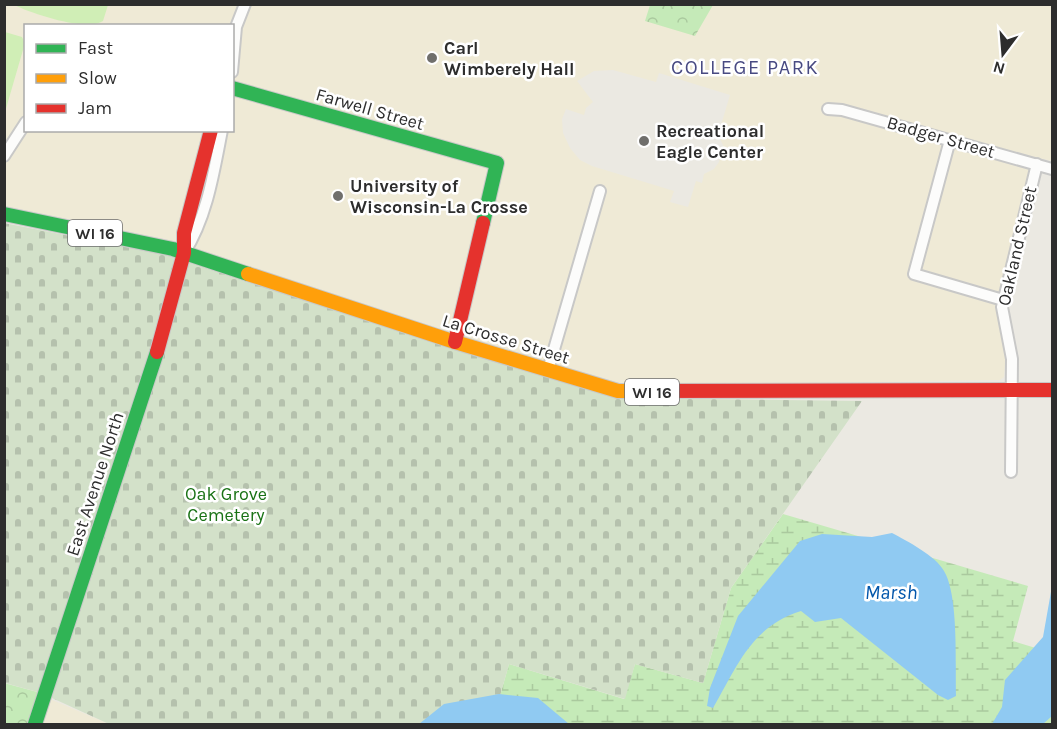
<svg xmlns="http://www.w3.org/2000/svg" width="1057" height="729" font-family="Karla,sans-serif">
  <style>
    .education { fill: #efead6; fill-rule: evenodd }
    .forest { fill: url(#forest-crowns) }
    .wetland { fill: url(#wetland-marsh) }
    .cemetery { fill: url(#cemetery-stones) }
    .pitch { fill: #d0eeb6 }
    .water { fill: #90caf2 }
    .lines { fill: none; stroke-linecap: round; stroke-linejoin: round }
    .street-casing { stroke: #c8c8c7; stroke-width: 14 }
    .fast-casing { stroke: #c8c8c7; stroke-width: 16 }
    .slow-casing { stroke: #c8c8c7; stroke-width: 16 }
    .jam-casing { stroke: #c8c8c7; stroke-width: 16 }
    .street { stroke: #fcfcfb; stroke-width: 10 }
    .fast { stroke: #30b455; stroke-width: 14 }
    .slow { stroke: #ff9f0a; stroke-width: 14 }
    .jam { stroke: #e5322d; stroke-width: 14 }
    .poi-dot { fill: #706f6c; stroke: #fff; stroke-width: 2 }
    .labels { text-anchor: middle; stroke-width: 5; stroke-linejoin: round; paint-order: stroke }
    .shield { fill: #fff; stroke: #6c6c6c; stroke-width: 1.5 }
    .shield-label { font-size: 16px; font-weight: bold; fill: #2d2d2d }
    .poi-label { font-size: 18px; font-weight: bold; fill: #2d2d2d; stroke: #fff; text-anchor: start }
    .street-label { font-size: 18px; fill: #2d2d2d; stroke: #fff }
    .park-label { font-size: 18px; fill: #197215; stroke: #fff }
    .neighbourhood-label { font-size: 20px; letter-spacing: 1.5px; fill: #484a82; stroke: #fff }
    .water-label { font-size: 20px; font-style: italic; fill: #0256ab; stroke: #fff }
  </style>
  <defs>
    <pattern id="forest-crowns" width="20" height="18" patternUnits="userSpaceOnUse" patternTransform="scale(1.5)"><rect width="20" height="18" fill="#c5eab8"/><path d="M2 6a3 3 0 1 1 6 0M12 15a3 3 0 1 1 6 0" fill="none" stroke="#aac99e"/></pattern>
    <pattern id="wetland-marsh" width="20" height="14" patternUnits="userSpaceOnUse" patternTransform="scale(1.5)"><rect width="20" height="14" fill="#c5eab8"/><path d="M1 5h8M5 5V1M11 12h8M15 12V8" fill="none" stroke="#aac99e"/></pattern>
    <pattern id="cemetery-stones" width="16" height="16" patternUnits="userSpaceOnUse" patternTransform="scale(1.5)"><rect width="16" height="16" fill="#d3e1c9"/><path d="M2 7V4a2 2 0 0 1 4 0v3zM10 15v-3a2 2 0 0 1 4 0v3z" fill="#b5c1ad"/></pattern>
  </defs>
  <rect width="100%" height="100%" fill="#ebe9e2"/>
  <path class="education" d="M5,5h1047v156l-18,-4 -38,152 10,43 -2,25 -4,3 -360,6 -35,-4 -441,-143 -159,-33zM26,26h206v104h-206zM613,70l43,12 3,-9 71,22 -12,40 5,10 -4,17 -5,7 -10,5 -2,9 -6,-2 -8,26 -18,-5 4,-11 -82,-25 -12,-6 -10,-12 -7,-15 -1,-14 4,-10 18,6 2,-7 7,-6 -16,-21 17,-10z
    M50,699l59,25h-67z"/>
  <path class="forest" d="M650,5v-1l63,1 -18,31 -50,-15z
    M4,683l37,10 -11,31h-25z"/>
  <path class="wetland" d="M783,514l245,72 -15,55 39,12v71h-560l17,-60 115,35 11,-35 68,19 28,-95z"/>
  <path class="cemetery" d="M4,223l173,34 438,141 247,3 -131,187 -28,95 -68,-19 -10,35 -116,-35 -17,60h-383l-68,-31 -36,-10z"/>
  <path class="pitch" d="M14,5h94l-5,16c-16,11 -70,-7 -89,-16z
    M5,32l17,5 3,6 -20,69z"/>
  <path class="water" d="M892,533c15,8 44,23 52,38 15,25 11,94 12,125l-8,4 -10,-5 -97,-77 -26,4 -14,-11c-50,16 -63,54 -88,97l-6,-2 3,-18 28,-72 62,-75 22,-7 50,3z
    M1052,586v130l-9,8h-51l10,-17 3,-27 38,-43z
    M499,694l39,4 31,26h-150l25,-20z"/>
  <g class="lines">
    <g class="street-casing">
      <path id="street" d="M232,72l4,-45 9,-23
        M828,109l14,1 210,59
        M950,140l-36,134 89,26
        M4,156l22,-34
        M184,253c23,-35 30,-82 38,-123
        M548,370l52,-179
        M1011,472l1,-113 -10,-52 35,-143"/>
    </g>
    <g class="fast-casing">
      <path id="fast" d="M232,88l265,75 -14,60
        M4,214l169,35 75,25
        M35,724l122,-372"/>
    </g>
    <g class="slow-casing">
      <path id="slow" d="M248,274l207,68 163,49h18"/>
    </g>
    <g class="jam-casing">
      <path id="jam" d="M455,342l28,-119
        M157,352l27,-99v-20l27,-103
        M636,391l416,-1"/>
    </g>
    <use href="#street" class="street"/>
    <use href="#fast" class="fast"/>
    <use href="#slow" class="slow"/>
    <use href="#jam" class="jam"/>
  </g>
  <g class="poi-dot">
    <circle cx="432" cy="58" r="6"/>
    <circle cx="644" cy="141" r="6"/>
    <circle cx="338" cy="196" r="6"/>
  </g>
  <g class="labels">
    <g class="shield">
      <rect x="68" y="220" width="54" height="26" rx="4.5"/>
      <rect x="625" y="379" width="54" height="26" rx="4.5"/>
    </g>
    <g class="shield-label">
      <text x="95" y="239">WI 16</text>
      <text x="652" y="398">WI 16</text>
    </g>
    <g class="poi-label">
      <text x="444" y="54">Carl<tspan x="444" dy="21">Wimberely Hall</tspan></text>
      <text x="656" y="137">Recreational<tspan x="656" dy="21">Eagle Center</tspan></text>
      <text x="350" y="192">University of<tspan x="350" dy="21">Wisconsin-La Crosse</tspan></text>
    </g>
    <g class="street-label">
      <text transform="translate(370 109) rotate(16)" y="6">Farwell Street</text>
      <text transform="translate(941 137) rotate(16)" y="6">Badger Street</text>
      <text transform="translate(1017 246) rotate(-77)" y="6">Oakland Street</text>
      <text transform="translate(506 339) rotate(17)" y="6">La Crosse Street</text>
      <text transform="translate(95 484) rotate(-72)" y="6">East Avenue North</text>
    </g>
    <g class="park-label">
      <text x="226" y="500">Oak Grove<tspan x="226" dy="21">Cemetery</tspan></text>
    </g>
    <g class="neighbourhood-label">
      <text x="745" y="74">COLLEGE PARK</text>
    </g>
    <g class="water-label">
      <text x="891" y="599">Marsh</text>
    </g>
  </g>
  <rect width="1057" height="729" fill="none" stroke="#2d2d2d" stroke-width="12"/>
  <rect x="24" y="24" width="210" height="108" fill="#ffffff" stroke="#ababab" stroke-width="1.5"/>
  <rect x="36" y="44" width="30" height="9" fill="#30b455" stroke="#ababab" stroke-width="1.5"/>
  <text x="78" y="54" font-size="18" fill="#2d2d2d">Fast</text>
  <rect x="36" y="74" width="30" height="9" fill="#ff9f0a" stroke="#ababab" stroke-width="1.5"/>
  <text x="78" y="84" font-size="18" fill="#2d2d2d">Slow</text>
  <rect x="36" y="104" width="30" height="9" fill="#e5322d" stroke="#ababab" stroke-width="1.5"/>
  <text x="78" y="114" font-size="18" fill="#2d2d2d">Jam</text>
  <g transform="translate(1003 54) rotate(196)" stroke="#ffffff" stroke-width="4.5" paint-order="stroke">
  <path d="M0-4.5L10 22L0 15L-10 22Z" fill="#2d2d2d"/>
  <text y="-9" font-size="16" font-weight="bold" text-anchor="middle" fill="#2d2d2d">N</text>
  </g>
</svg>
